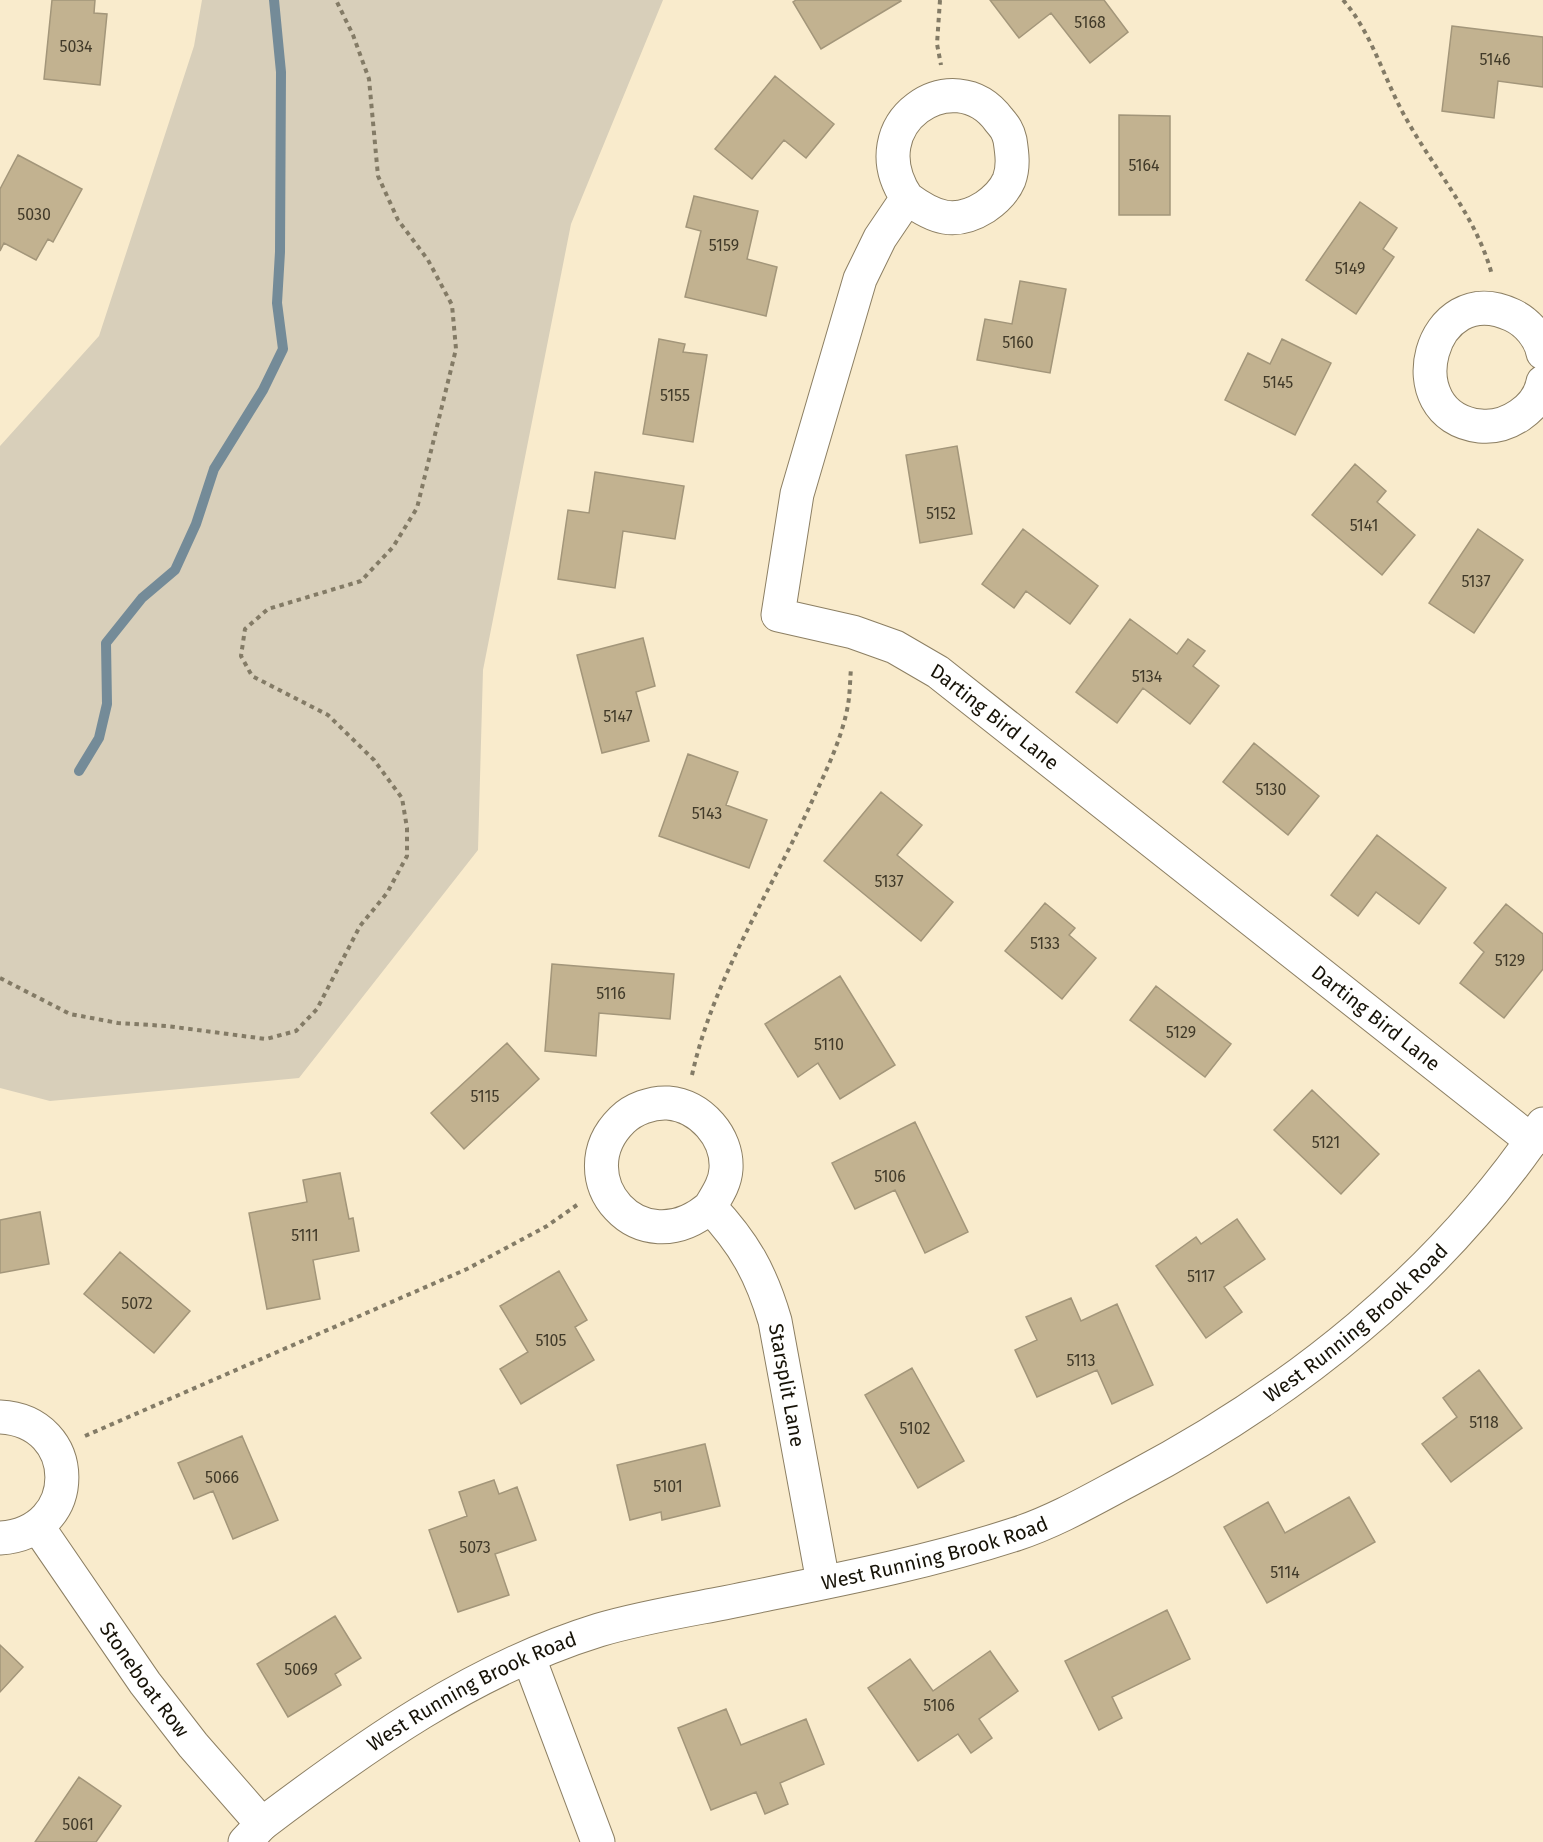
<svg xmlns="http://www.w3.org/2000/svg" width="1543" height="1842" font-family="'Fira Sans',sans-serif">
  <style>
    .green { fill: #d8cfba }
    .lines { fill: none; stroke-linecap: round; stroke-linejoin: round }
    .stream { stroke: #748b98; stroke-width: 10 }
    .building { fill: #c2b290; stroke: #a3967a; stroke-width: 1.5 }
    .street-casing { stroke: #8c7f63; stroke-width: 35 }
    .path { stroke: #837b66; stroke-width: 4; stroke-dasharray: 4.5 4.5; stroke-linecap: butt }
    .street { stroke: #fff; stroke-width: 33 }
    .labels { text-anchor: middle; stroke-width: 6; stroke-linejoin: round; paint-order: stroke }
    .number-label { font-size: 16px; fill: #413a29 }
    .street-label { font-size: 20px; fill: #161207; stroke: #fef9ed }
  </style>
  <rect width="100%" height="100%" fill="#f9ebcc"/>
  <path class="green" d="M202,0h461l-92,224 -88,446 -5,180 -179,228 -249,23 -50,-13v-642l99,-110 95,-290z"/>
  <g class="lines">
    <path class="stream" d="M79,771l20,-33 8,-34 -1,-61 36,-45 33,-28 21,-46 18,-55 49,-79 20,-41 -6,-46 3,-51 1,-180 -7,-72"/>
  </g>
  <path class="building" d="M52,0h43l-1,13 13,1 -7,71 -56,-6z
    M796,0h104l1,1 -80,48 -28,-47z
    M990,0h114l24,32 -38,31 -39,-50 -32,25z
    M1452,26l91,11v50l-45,-6 -4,37 -52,-7z
    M775,76l59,48 -28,34 -22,-18 -32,39 -37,-30z
    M1119,115l51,1v99h-51z
    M18,155l64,34 -29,53 -5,-3 -12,21 -32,-17 -4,8v-62z
    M694,196l64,15 -11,48 30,8 -11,49 -81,-19 16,-66 -15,-4z
    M1360,202l37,26 -14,21 11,8 -38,57 -50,-34z
    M1020,281l46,8 -16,84 -73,-13 8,-41 27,5z
    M659,339l26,5 -2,8 24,3 -14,87 -50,-8z
    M1282,339l49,24 -36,72 -70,-35 23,-47 22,11z
    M957,446l15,88 -52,9 -14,-88z
    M1355,464l31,27 -9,11 38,33 -33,40 -70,-60z
    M595,472l89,14 -9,53 -52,-8 -8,57 -57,-9 10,-69 21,3z
    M1023,529l75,57 -28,38 -44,-33 -12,17 -32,-24z
    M1478,529l45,31 -49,73 -45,-30z
    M1130,619l47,35 11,-15 17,12 -12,15 26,20 -29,38 -47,-36 -26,35 -41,-31z
    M643,638l12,48 -19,6 13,49 -47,12 -25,-98z
    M1254,743l65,53 -31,39 -65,-53z
    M688,754l50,18 -12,33 41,15 -18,48 -90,-32z
    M881,792l41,33 -25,30 56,47 -32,39 -97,-80z
    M1377,835l69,53 -27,36 -43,-32 -18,24 -27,-21z
    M1045,903l30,25 -6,7 27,23 -34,41 -57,-48z
    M1506,904l37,30v35l-39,49 -44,-35 24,-31 -10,-9z
    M552,964l122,10 -4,45 -71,-6 -3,43 -51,-5z
    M840,976l55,89 -55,34 -22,-36 -20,14 -33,-53z
    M1156,986l75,58 -26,33 -75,-57z
    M507,1043l32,36 -75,70 -33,-36z
    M1312,1090l67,64 -38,40 -67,-64z
    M915,1122l53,110 -43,21 -30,-63 -40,19 -23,-46z
    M340,1173l9,46 4,-1 6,33 -46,9 7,39 -53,10 -18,-96 58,-11 -4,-22z
    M40,1212l9,52 -49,9v-53z
    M1237,1219l28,40 -41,28 18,25 -36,26 -50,-72 40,-29 5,7z
    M120,1252l70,59 -36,42 -70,-59z
    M559,1271l28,49 -12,7 19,33 -73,44 -21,-35 28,-17 -28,-46z
    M1071,1298l10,23 36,-17 36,81 -41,19 -15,-34 -60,27 -22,-47 22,-10 -11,-23z
    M912,1368l52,93 -46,27 -53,-93z
    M1479,1370l43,58 -71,54 -29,-38 35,-27 -14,-19z
    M242,1436l36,84 -45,19 -20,-48 -19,8 -16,-36z
    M705,1444l15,62 -58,14 -1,-8 -31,8 -13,-55z
    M494,1480l5,14 18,-7 19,53 -41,14 14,41 -51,17 -29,-82 38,-14 -8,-24z
    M1349,1497l26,45 -108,61 -43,-76 44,-25 17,31z
    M1167,1610l23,49 -78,38 10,21 -23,12 -34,-69z
    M335,1616l26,42 -26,16 6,11 -53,32 -31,-53z
    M0,1645l23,22 -23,25z
    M990,1651l28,40 -39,28 13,19 -21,15 -13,-19 -40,27 -50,-73 42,-29 23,32z
    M726,1709l15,36 65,-26 18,45 -44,19 8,21 -23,10 -9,-22 -45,18 -33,-82z
    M79,1777l42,29 -25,36h-61z"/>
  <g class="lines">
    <g class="street-casing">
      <g id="street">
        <path id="s1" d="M907,198c-50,-75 47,-139 92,-78 6,7 9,11 11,20 2,13 4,27 -1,40 -5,12 -14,20 -24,27 -30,19 -51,11 -78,-9l-27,40 -20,41 -63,215 -19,121 75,17 42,15 43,25 594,469"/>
        <path d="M1543,353c-3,-16 -16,-31 -31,-38 -82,-39 -119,101 -32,111 27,3 58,-17 63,-44"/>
        <path id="s2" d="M710,1207c-70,60 -146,-30 -88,-87 11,-11 30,-18 46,-17 33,3 60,34 58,66 -1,15 -9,26 -16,38 34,36 51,66 65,114l48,261"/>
        <path d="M0,1417c82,4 83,116 0,121"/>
        <path id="s3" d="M38,1527l107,156 48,62 69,79"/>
        <path d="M529,1658l69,184"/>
        <path id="s4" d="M245,1842l17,-18c103,-78 211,-155 337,-194 40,-12 83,-19 125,-27 97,-20 197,-38 292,-69 40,-13 79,-36 115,-55 162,-85 309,-202 412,-355"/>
      </g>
    </g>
    <path class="path" d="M940,0l-3,44 4,21
      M1343,0c30,34 42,83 65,122 29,51 69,96 84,153
      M0,978l70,36 48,9 49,3 99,13 30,-8 21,-22 43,-83 27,-33 20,-37v-28l-5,-30 -28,-38 -46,-45 -76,-39 -11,-20 4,-27 23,-20 93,-28 32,-34 24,-39 39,-159 -4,-44 -24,-45 -30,-40 -20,-44 -9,-97 -16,-44 -17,-35
      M692,1075c22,-99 80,-185 121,-276 14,-30 29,-61 35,-94 2,-12 2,-25 3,-37
      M85,1436l382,-167 80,-43 30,-21"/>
    <use href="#street" class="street"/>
  </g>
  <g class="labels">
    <g class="number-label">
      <text x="1090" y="28">5168</text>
      <text x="76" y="52">5034</text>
      <text x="1495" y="65">5146</text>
      <text x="1144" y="171">5164</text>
      <text x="34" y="220">5030</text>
      <text x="724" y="251">5159</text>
      <text x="1350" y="274">5149</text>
      <text x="1018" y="348">5160</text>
      <text x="1278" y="388">5145</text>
      <text x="675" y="401">5155</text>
      <text x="941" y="519">5152</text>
      <text x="1364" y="531">5141</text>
      <text x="1476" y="587">5137</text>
      <text x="1147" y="682">5134</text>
      <text x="618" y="722">5147</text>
      <text x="1271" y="795">5130</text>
      <text x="707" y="819">5143</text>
      <text x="889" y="887">5137</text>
      <text x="1045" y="949">5133</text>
      <text x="1510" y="966">5129</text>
      <text x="611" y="999">5116</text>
      <text x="1181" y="1038">5129</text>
      <text x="829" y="1050">5110</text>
      <text x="485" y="1102">5115</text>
      <text x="1326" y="1148">5121</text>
      <text x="890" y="1182">5106</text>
      <text x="305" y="1241">5111</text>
      <text x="1201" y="1282">5117</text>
      <text x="137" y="1309">5072</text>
      <text x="551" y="1346">5105</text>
      <text x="1081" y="1366">5113</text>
      <text x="1484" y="1428">5118</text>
      <text x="915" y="1434">5102</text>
      <text x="222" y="1483">5066</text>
      <text x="668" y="1492">5101</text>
      <text x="475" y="1553">5073</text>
      <text x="1285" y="1578">5114</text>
      <text x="301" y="1675">5069</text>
      <text x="939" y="1711">5106</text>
      <text x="78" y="1830">5061</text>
    </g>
    <g class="street-label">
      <text dy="7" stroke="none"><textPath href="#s1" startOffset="1062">Darting Bird Lane</textPath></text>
      <text dy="7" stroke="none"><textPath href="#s1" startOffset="1548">Darting Bird Lane</textPath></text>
      <text dy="7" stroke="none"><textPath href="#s4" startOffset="1246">West Running Brook Road</textPath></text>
      <text dy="7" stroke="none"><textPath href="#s2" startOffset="586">Starsplit Lane</textPath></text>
      <text dy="7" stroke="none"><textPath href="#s4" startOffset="760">West Running Brook Road</textPath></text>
      <text dy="7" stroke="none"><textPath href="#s3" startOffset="186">Stoneboat Row</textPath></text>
      <text dy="7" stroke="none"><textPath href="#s4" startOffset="274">West Running Brook Road</textPath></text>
    </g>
  </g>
</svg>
